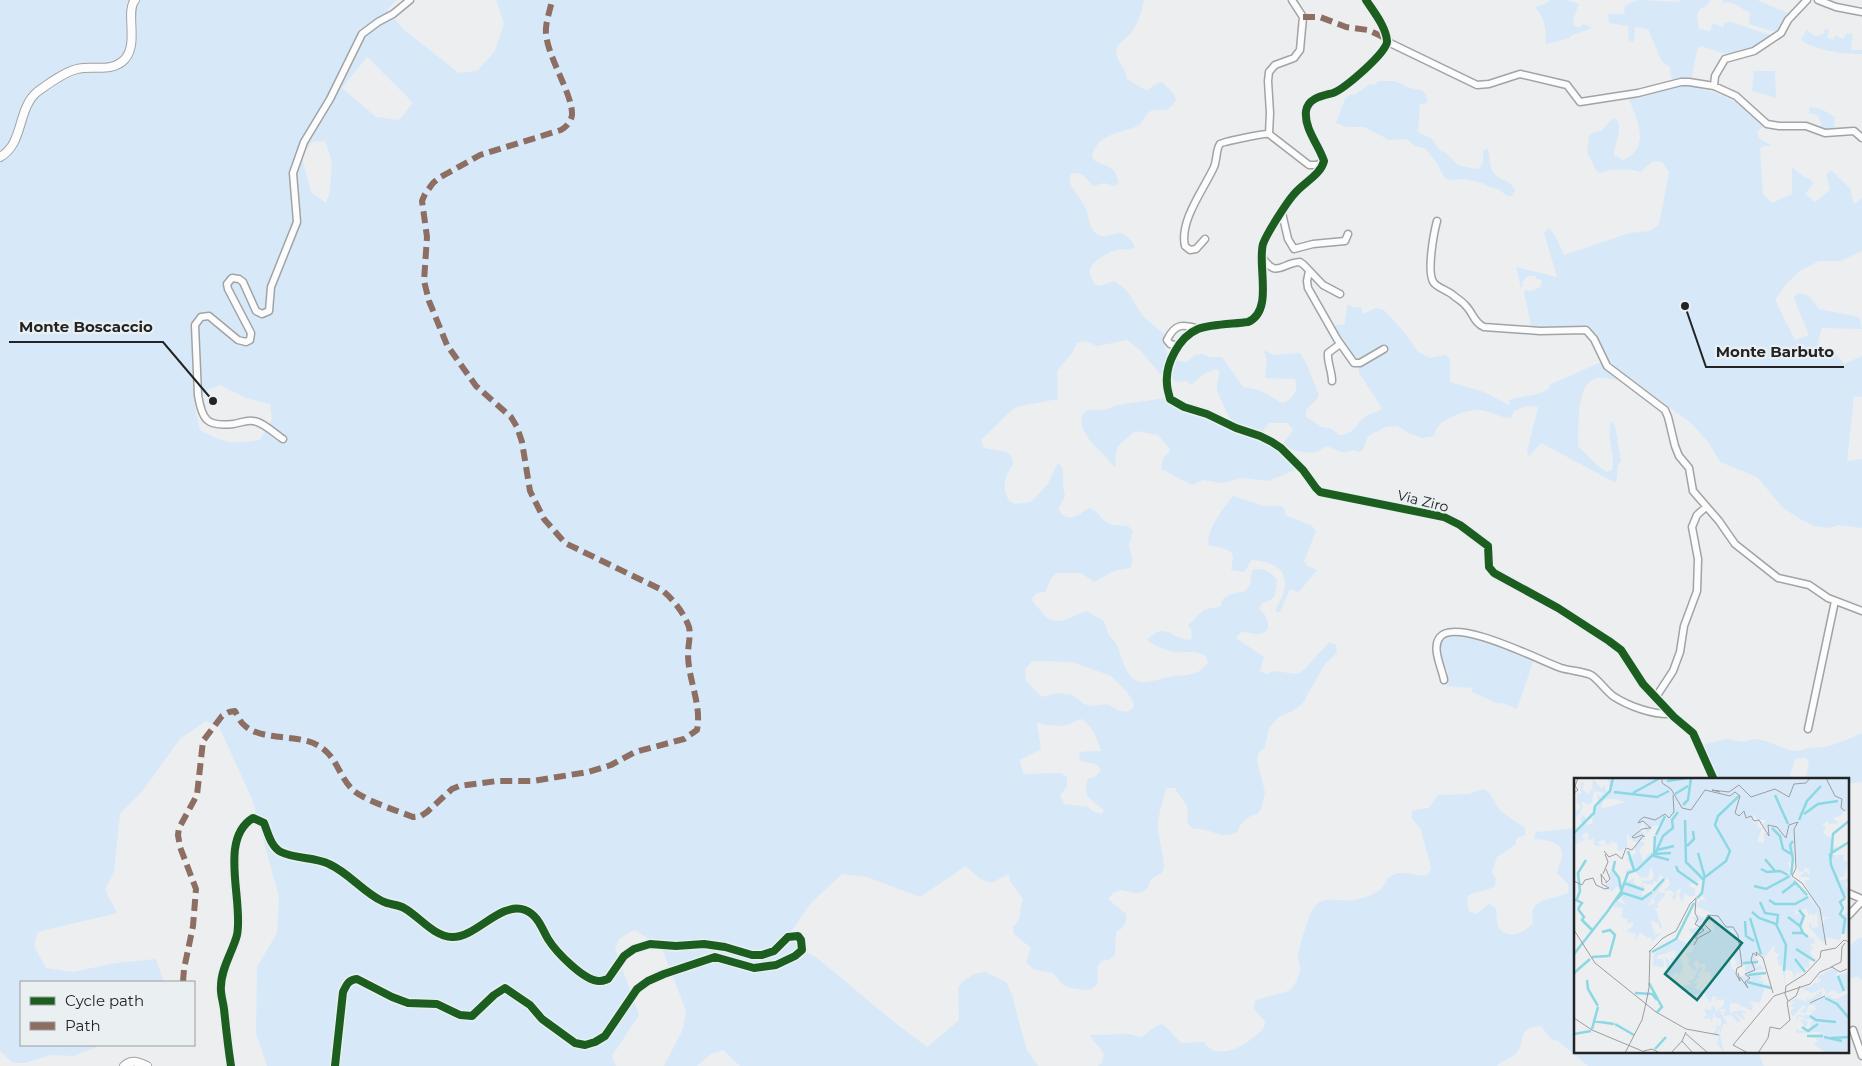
<svg xmlns="http://www.w3.org/2000/svg" width="1862" height="1066" font-family="Montserrat,sans-serif">
  <style>
    .green { fill: #d7e9f8; fill-rule: evenodd }
    .lines { fill: none; stroke-linecap: round; stroke-linejoin: round }
    .minor-casing { stroke: #a1a3a4; stroke-width: 9 }
    .tertiary-casing { stroke: #a1a3a4; stroke-width: 10 }
    .minor { stroke: #fcfcfd; stroke-width: 6 }
    .tertiary { stroke: #fcfcfd; stroke-width: 8 }
    .quiet { stroke: #8d6e63; stroke-width: 6; stroke-dasharray: 12 6; stroke-linecap: butt }
    .cycleway-casing { stroke: #eaeff2; stroke-width: 11 }
    .cycleway { stroke: #1b5e20; stroke-width: 8 }
    .labels { text-anchor: middle; stroke-width: 4.5; stroke-linejoin: round; paint-order: stroke }
    .street-label { font-size: 14px; fill: #222325; stroke: #eaeff2 }
    .inset-river { fill: none; stroke: #8bd8e3; stroke-width: 2.5 }
    .inset-road { fill: none; stroke: #9b9d9f; stroke-width: 1 }
    .view { fill: #0f766e; fill-opacity: 0.15; stroke: #0f766e; stroke-width: 2.5 }
    .inset-edge { fill: none; stroke: #222325; stroke-width: 2.5 }
    .leader { fill: none; stroke: #222325; stroke-width: 2 }
    .callout-dot { fill: #222325; stroke: #eaeff2; stroke-width: 2 }
    .callout-label { font-size: 15px; text-anchor: middle; font-weight: bold; fill: #222325; stroke: #eaeff2; stroke-width: 4.5; stroke-linejoin: round; paint-order: stroke }
  </style>
  <rect width="100%" height="100%" fill="#eceef0"/>
  <path class="green" d="M0,0h397l-10,10 16,19 56,44 18,-2 18,-20 9,-27 -8,-24h648c-2,11 -6,24 -13,33 -4,5 -13,10 -15,17 -1,10 11,19 11,29l15,9 5,2 9,-6 6,-2 12,12 2,6c-10,16 -14,7 -25,11 -6,2 -7,11 -13,15 -18,7 -41,8 -46,30l3,5c15,8 17,2 24,21l-4,4 -11,-3 -11,3c-7,-8 -10,-15 -22,-12 -1,4 -2,7 0,11 4,8 11,15 15,24 3,8 3,20 11,25 12,9 22,-13 37,11v3c-6,2 -11,1 -17,2 -11,3 -22,10 -27,19v6l5,10 5,1 14,-5c19,11 18,22 30,36 8,8 17,13 24,21l-4,7 5,14 -8,16 -21,-25 -13,-10 -30,6 -11,-5 -9,2 -5,10 -15,18 1,28 -38,7 -7,3 -32,31 3,8 23,4 5,5 1,7c-9,13 -11,23 -4,37l7,3 15,-2 16,-17 11,-22c8,7 4,11 5,20 0,4 1,9 2,13l-7,13c11,16 19,6 31,-1 11,4 11,11 19,15 6,3 14,2 20,3l5,5 -4,15 4,15 -3,7 -16,3 -20,11 -13,-9h-24l-6,5 -6,14 -8,1 -5,5c2,7 4,7 8,12 2,2 3,4 5,6 17,14 32,-6 43,-4 3,1 5,3 7,4 4,2 7,3 9,6 3,4 2,7 4,11 2,5 7,8 9,12 4,11 10,36 24,37 10,1 23,-5 34,-6 14,-1 25,-1 33,-14l-3,-7c-11,-5 -18,-2 -28,-3 -8,0 -25,-7 -30,-12 19,-20 24,0 44,0l1,-8 -4,-7c7,-4 9,-11 16,-15 5,-2 11,-2 17,-4l2,-7 6,-4 16,-4 5,-6 2,-15c12,-3 18,2 25,10l-2,16 -6,5 -7,2 -3,6c8,6 9,11 9,20 -8,9 -16,3 -27,3l-5,6 28,19 -4,14 7,3 7,-3 23,3 7,-4 25,-28 7,3 1,8 -11,10 -19,32 -3,7 -11,9 -14,6 -10,11 -4,19 -6,5 -2,8 8,32 -3,15 -4,7c-11,2 -17,8 -21,18 -11,5 -17,3 -28,-1 -5,-2 -11,-2 -17,-3l-5,-6c3,-20 -4,-19 -12,-34h-8c-3,7 -9,29 -9,37 -1,10 9,40 5,46 -2,4 -9,5 -12,9 -2,2 -2,5 -3,7 -8,11 -18,4 -28,3l-7,3 -5,6 18,15c1,9 -1,13 -10,18l-1,23 -6,5 -7,1 -5,6 1,16 -6,6 -7,1 -15,-2 -7,-3 -10,-12c-11,-2 -20,-1 -27,-11l5,-14 -17,-14 -1,-7c9,-8 6,-17 10,-28l-13,-18 -1,-7 -18,9 -11,-4 -14,-13 -46,31 -53,-20 -25,-3 -31,29 -20,29 8,17 17,8 78,65 33,25 32,-27 -1,-32 4,-6 12,-8 11,-2 21,10 7,14 3,15 11,39 11,16h-298l-17,-16 -12,4 -14,12h-33l19,-37 3,-18 -25,-65 -27,-16 -15,9 -4,10 24,66 -27,41 4,10h-349l-11,-32 1,-67 20,-34 2,-36 -27,-98 -33,-72 -13,-6 -26,18 -38,53 -22,22 -6,58 -9,18 12,23 -79,19 -4,14 12,22 27,4 43,-9 40,-4 8,23h-143v63h77l-4,3 -21,8 -22,-1 -26,8h-12l-13,-12zM367,57l46,46 -14,17 -23,-3 -34,-29zM325,141l7,21 -2,29 -4,12 -15,-11 -9,-35 10,-15zM220,385l26,13 24,6 2,15 -12,21c-29,4 -34,4 -60,-10l-6,-28 14,-12zM1033,661l39,1 39,14 16,16 5,8 2,7 -6,5 -8,-1 -13,-7 -16,2 -7,-2 -12,-9 -15,-2 -15,4 -16,-16 -1,-12zM1082,719c11,9 15,18 19,32 -9,1 -14,-1 -22,2l1,8 16,3 5,6 -5,6 -8,3c-7,18 4,21 16,31l-2,4 -8,-2 -6,-5 -24,-3 -4,-9 7,-8v-10l-6,-4 -38,1 -3,-14 21,-11 -4,-26c9,2 21,4 30,2 6,-2 8,-5 15,-6z
    M1550,0h17l12,4 -6,16 1,5 5,3 4,-4 9,4 -22,8v2l-24,6c-1,-18 0,-22 -11,-37l10,-3z
    M1640,0l38,2 4,-2h29l-7,8 -4,1 -3,6 2,14 11,2 3,-8 10,4 2,-4 6,-1 39,13 -1,3 -23,14 -24,1 -21,-7 -4,4 -5,27 -20,2 -3,-13 -7,-4 -14,-33 -13,-2 -1,14 -5,1 -1,-16 -19,-3 -1,-9h16l1,-8 9,-5z
    M1723,0h34l31,13 -2,7 -7,10 -8,1 -22,-7 1,-11c-11,-5 -16,-13 -28,-10z
    M1807,29l1,3 10,5 2,-3 3,1 2,-6 4,1 -2,7 6,3 2,-5 8,4 4,-6 6,1 -2,16h11v4c-17,1 -48,-4 -61,-14z
    M1754,71h21l1,27 -24,-7z
    M1378,81h17l15,7 11,2 5,4 1,9 -7,1 -2,28 14,7 9,12 5,2 12,12 17,4 5,-1 3,-6v-11l5,-3c2,8 1,19 6,25 6,9 18,6 21,18l-3,5h-5l-9,-7 -11,-3 -5,-3 -17,-4 -16,1 -5,-3 -8,-15 -11,-14 -10,-2 -9,-7 -17,1 -25,-13h-17l-11,-4 9,-24 5,-4 6,-1 14,-10 5,1z
    M1690,86c29,6 55,16 73,41l-6,4 2,7 13,8h-9l-3,3 3,45 9,9 20,-9v-27l12,10 7,3 2,4 -8,10 10,8 15,-12 -4,-15 4,-4 3,1 17,16 4,16 8,-6v53l-21,10h-22l-18,9 -15,14 -11,16 20,40 14,-5 -15,-37 2,-4c12,-3 17,6 23,15l40,8 3,12 -40,-1 -4,14 5,10 9,-4 12,16 18,-8v41l-8,-1 -7,65 15,-2v69l-23,-3 -9,3 -16,-2 -12,-6 -19,-12 -26,-31 -37,-15 -11,-19 -17,-19 -74,-55 -10,-10 -15,-27 -7,-4h-53l-2,-3 -7,-33 1,-2 6,1 10,-4 1,-7 -6,-1 -1,-3h-7l-6,6 1,4 -2,2 -5,-21 41,10 -13,-44 5,-5 7,9 8,18 65,-22 21,-2 9,-7 10,-52 -7,-10c-12,-2 -13,3 -21,10 -8,-3 -20,-3 -28,-2 -7,0 -9,4 -16,2l-10,-20 2,-16 5,-4 7,-1 10,-11 5,-2c8,14 -2,23 -2,37l9,5c29,-14 14,-40 5,-63 21,-3 41,-11 62,-11z
    M1810,107l11,2 14,8 -1,5 1,9 -17,-2 4,-6 -3,-3v-4l-10,-3z
    M1347,305h4l1,2 9,1 2,6 13,-6 8,2 21,23 12,18 13,7 16,-3 4,5v22l34,10 25,13v-5c14,-5 28,-3 41,-12l-1,-3 52,-23 16,17c-7,1 -13,-2 -20,-1 -22,5 -18,51 -19,68l19,19 10,7 5,-2c4,-13 -6,-32 -1,-49l4,4 6,36 -3,4 -2,18 -75,-40 -12,13 -2,-5 11,-44 -11,-1 -13,5 -3,7c-11,0 -20,-7 -31,-8 -12,-1 -36,7 -43,18 -1,3 -2,5 -3,8l-12,2 -11,-4 -14,-8 -11,1 -18,9 -5,14 -3,2 -8,-2 -8,3 -17,-7 -13,7c-8,-1 -24,-2 -29,-7l-1,-4 9,-12 -5,-7h-19l-7,9 -12,-2 -18,-8c-3,-5 -16,-31 -15,-34 0,-7 3,-11 2,-17l-3,-2 -14,6 -8,8 -4,1 -3,-3 -11,1 -5,-6 3,-16 12,2 10,-7 7,-1 7,3h12l21,30 16,3 23,13c11,-3 17,-13 13,-24l-30,-1 2,-18 -4,-10 12,5 25,-2 7,12 12,30 -3,5 -10,10v7l16,10 8,1 9,7c15,1 17,-13 29,-20 5,-3 10,-2 14,-7l-23,-35v-7l-20,-27 -5,-12 2,-2 9,-1c-1,-7 2,-12 2,-19z
    M1166,398c9,13 25,12 38,18 11,4 20,12 31,16 28,10 42,13 62,37l-28,12 -28,-3 -19,5 -19,-3 -11,5 -31,-16 2,-11 6,-5 1,-4 -12,-14 -23,-4 -17,15 -2,8 -1,14c-11,-16 -33,-28 -34,-49l4,-7 3,-2h16l14,-5z
    M1233,496l31,10h17l4,3v6l27,11 4,5 -12,30 3,5 10,4 -18,22 -9,-3 -10,23h-3l-1,-3c2,-5 5,-10 7,-15 8,-25 -10,-32 -31,-34l-8,12 -13,-2 2,-13 -2,-5 -11,-5 -11,-1c-5,-13 15,-39 24,-50z
    M1451,633l26,4 55,23 1,2 -16,47 -17,-7 -1,2 -27,-12v-4l-26,-2 2,-15c-8,-13 -10,-15 -8,-31z
    M1862,733v49l-14,2v-4h-43l4,-18 -3,-4 -11,1 -6,21h-72l-14,-35 23,-6 19,3c12,-9 36,7 49,9 6,0 9,-2 15,-3 5,-1 11,0 16,-1 13,-3 25,-9 37,-14z
    M1484,789c9,5 10,15 17,22 7,6 16,11 24,17v7l-8,3 -2,7 -18,12 -5,15 4,7 -1,7c-9,6 -20,4 -28,11l2,14 7,3 13,-10 7,4c1,6 0,14 3,20 9,12 27,5 34,-6 -6,-27 21,-20 36,-30l-1,-8 -11,-11c1,-6 4,-11 5,-16 3,-16 -17,-17 -28,-18l2,-7 40,-4v224h182l6,14h-176l-30,-25 -7,-2 -10,-13c-27,1 -13,19 -27,29 -6,5 -12,5 -17,11h-399l4,-4 2,-8c-4,-7 -10,-11 -14,-19l37,-1 15,3c25,-21 19,-13 39,6l23,-1c11,19 38,6 51,-6 2,-2 7,-5 8,-8 1,0 2,-6 2,-7l-11,-12 1,-8c9,-5 31,-7 36,-12 4,-4 9,-15 9,-20 0,-5 -3,-11 -2,-16 3,-10 11,-43 19,-49 9,-8 25,-2 37,-4 7,-1 23,-6 28,-12 3,-4 4,-9 9,-12 12,-8 25,2 37,-1l3,-7 -10,-38 -10,-13 2,-7 16,-2 9,-13 31,-1z
    M1859,938h3v42l-5,-4 -9,4c0,-15 -4,-34 11,-42z"/>
  <g class="lines">
    <g class="minor-casing">
      <path id="minor" d="M1366,0c8,12 20,27 21,41 1,11 -43,48 -54,52 -11,3 -25,5 -27,18 -2,18 13,34 18,50 -3,13 -19,21 -28,31 -8,8 -29,41 -33,52 -6,21 11,67 -15,78 -14,2 -37,2 -50,7 -19,8 -33,35 -31,55 0,5 2,10 3,15l14,8 23,7 29,14 24,8 12,6 9,6 22,22 13,18 4,4 124,25 16,8 28,21 1,21 5,6 64,35 51,33 12,9 22,34 31,33 19,16 21,47
        M1818,0l18,7 26,5
        M1388,42l89,43 12,-1 31,-10 47,11 13,17 58,-9 43,-11h8l25,4 22,10 31,28 12,2h27l19,7 29,-2 8,7
        M1714,86l1,-10 10,-17 29,-8 27,-18 7,-13 19,-20
        M1269,134l1,-21 -2,-32 1,-9 6,-7 19,-7 6,-8 3,-33 -11,-17
        M1282,213l6,26 6,10 19,-5 32,-3 3,-7
        M1437,221c-3,11 -11,53 -3,62 4,5 15,8 20,13 4,3 9,6 12,10 7,7 8,17 18,21l56,4 46,-1 8,9 13,27 58,44 3,7 7,29 4,10 10,12 4,23 26,30 16,23 43,34 31,7 19,13 34,13
        M1205,239l-9,10 -6,1 -5,-4c-6,-25 19,-57 29,-79 3,-7 2,-18 6,-23 2,-2 45,-11 49,-10l40,31h8l7,-4
        M1262,257c15,22 19,6 38,5l4,3 19,20 17,9
        M1309,271l-2,10 1,7 29,51 17,24h6l24,-14
        M1179,346l-9,-2 -3,-4c8,-17 16,-16 32,-11
        M1332,381c0,-10 -5,-19 -4,-28l12,-9
        M283,439c-9,-6 -20,-17 -30,-18 -7,-1 -13,2 -20,3 -26,3 -31,-4 -35,-29l-3,-70 6,-8 8,-1 29,24 8,2 4,-2 1,-7 -23,-44 -1,-5 5,-6 7,1 4,3 13,29 6,3 7,-3 2,-24 26,-65 -4,-49 11,-31 26,-43 32,-65 16,-12 15,-8 17,-14
        M1444,680c-2,-12 -13,-32 -4,-43 16,-20 101,24 121,31 10,3 21,3 30,7 8,5 14,15 22,21 15,10 40,19 58,18
        M1656,697l17,-26 7,-19 4,-26 13,-35 1,-32 -6,-32 5,-12 9,-8
        M1808,729l27,-128
        M1848,893l14,6
        M1848,916l14,-15
        M1853,1030l9,26"/>
    </g>
    <g class="tertiary-casing">
      <path id="tertiary" d="M0,157c24,-13 17,-48 37,-65 11,-8 27,-20 40,-23 16,-4 35,4 48,-10 14,-16 0,-48 10,-59
        M124,1066c8,-7 14,-4 23,0
        M231,1066c-3,-19 -5,-38 -7,-57 -1,-8 -4,-16 -3,-23 0,-18 12,-35 16,-51 7,-33 -19,-96 16,-117l11,5c4,10 7,24 17,29 14,7 34,5 48,12 20,9 34,28 53,37 7,4 15,3 22,7 16,9 29,28 48,29 24,1 48,-36 73,-27 13,5 17,19 23,29 8,13 37,43 52,42 3,0 5,-1 8,-2l16,-23 10,-7 16,-5 26,2 28,-2 21,3 27,8h10l12,-4 14,-14 10,-1 3,4 1,10 -7,6 -19,9 -22,3 -39,-11 -51,17 -16,7 -11,8 -32,47 -10,6 -10,3 -10,-2 -33,-24 -12,-14 -25,-17 -11,7 -22,21 -12,-1 -23,-11 -29,-1 -16,-6 -35,-18c-9,1 -10,5 -14,13l-8,74"/>
    </g>
    <use href="#minor" class="minor"/>
    <use href="#tertiary" class="tertiary"/>
    <path class="quiet" d="M1303,17h17l26,10 22,3 13,6 5,4
      M183,982l1,-13 9,-43 3,-37 -16,-42 -2,-12 1,-7 18,-33 6,-54 19,-25 7,-4 6,-1c2,4 5,10 8,13 17,18 55,9 76,22 18,11 19,28 32,42 9,11 47,23 62,29l8,-1 6,-4 25,-23 7,-3 38,-5h36l55,-9 23,-7 24,-13 49,-13 13,-9c5,-26 -9,-50 -9,-76 0,-9 3,-18 1,-27 -5,-14 -16,-28 -27,-37l-97,-47 -21,-24 -14,-28 -8,-49 -5,-15 -6,-10 -35,-31 -29,-41 -18,-44 -5,-20 3,-44 -5,-36 3,-7 8,-11 6,-5 41,-23 81,-25c5,-3 10,-8 11,-15 1,-20 -24,-57 -26,-81 -1,-11 4,-23 6,-34"/>
    <g class="cycleway-casing">
      <path id="cycleway" d="M1366,0c8,12 20,27 21,41 1,11 -43,48 -54,52 -11,3 -25,5 -27,18 -2,18 13,34 18,50 -3,13 -19,21 -28,31 -8,8 -29,41 -33,52 -6,21 11,67 -15,78 -14,2 -37,2 -50,7 -19,8 -33,35 -31,55 0,5 2,10 3,15l14,8 23,7 29,14 24,8 12,6 9,6 22,22 13,18 4,4 124,25 16,8 28,21 1,21 5,6 64,35 51,33 12,9 22,34 31,33 19,16 21,47
        M231,1066c-3,-19 -5,-38 -7,-57 -1,-8 -4,-16 -3,-23 0,-18 12,-35 16,-51 7,-33 -19,-96 16,-117l11,5c4,10 7,24 17,29 14,7 34,5 48,12 20,9 34,28 53,37 7,4 15,3 22,7 16,9 29,28 48,29 24,1 48,-36 73,-27 13,5 17,19 23,29 8,13 37,43 52,42 3,0 5,-1 8,-2l16,-23 10,-7 16,-5 26,2 28,-2 21,3 27,8h10l12,-4 14,-14 10,-1 3,4 1,10 -7,6 -19,9 -22,3 -39,-11 -51,17 -16,7 -11,8 -32,47 -10,6 -10,3 -10,-2 -33,-24 -12,-14 -25,-17 -11,7 -22,21 -12,-1 -23,-11 -29,-1 -16,-6 -35,-18c-9,1 -10,5 -14,13l-8,74"/>
    </g>
    <use href="#cycleway" class="cycleway"/>
  </g>
  <g class="labels">
    <g class="street-label">
      <text transform="translate(1423 501) rotate(14)" y="5">Via Ziro</text>
    </g>
  </g>
  <g transform="translate(1574 778)">
    <rect width="275" height="275" fill="#eceef0"/>
    <path d="M34,0h53l1,6v-6h187v35l-5,-3 -2,5 -9,3 6,5 -10,1 -2,-3 -5,4 4,2 -3,6 8,5 1,11 2,-3 4,2 -7,7h13l-1,6 5,1 -4,14 -5,3 -1,4 6,8 -5,-10 10,-3v6l-2,-3 -2,3 1,4 3,-1v9l-5,-2 -4,9 4,24 2,-8 -3,-4 6,-4 -2,27 -3,-10 -4,12 -14,-3v7l-6,-4 -11,-13 1,-6 2,7 6,-1 -1,-15 -3,4 -4,-3 -1,3 -3,-8 -7,4 -3,-3 -1,6 5,-3 5,3 -3,13 3,8 9,3 1,4 -6,2 5,3 -4,4 4,8 -5,1v7l-4,-1 -1,3 -3,-5v9l-8,-4 4,3 -3,5 -2,-7 -7,-2v16l-3,-19h-3l-2,-8 2,-4 -5,-2v-7l-11,15 -3,-5 -5,1 4,6 -3,2v4l4,-4 4,5 -12,2 10,1 -3,3 3,3 -4,3 6,-1 -1,3 6,2 -7,-1 2,6 -4,13 -11,-2 4,5 -1,5 -16,-8 -6,1v9l10,-3 8,3h-6l3,7 -11,-7 7,8 -4,1 -6,-7 -8,1 2,-3 -4,-2 5,1 -1,-3h-6l8,14 -4,1 -3,10 4,19 -7,-10 4,-17 -4,9 -4,-1 4,-6 -2,-3 6,1v-7l-6,-2v-6l-4,12v-4l-9,-1 5,-3 -3,-6 8,1 -1,-2 2,-3 3,6 8,-6v-6l-10,2 4,-3 -5,-2 -3,7 -3,-5h-8v-5l-8,3 -1,-5 -10,-1 2,-4 10,-2 -4,-3 5,-1 6,-12 4,-2 -2,5 5,-3 -1,-5 -6,2 -1,-5 -5,3 4,6 -3,2 -7,-9 3,-2 -5,-7 7,-1 2,-7 -12,5 -2,6 3,12 -4,8 -1,-4 -8,4 -7,-5 4,-1 -2,-13 9,8 -4,-7h5l1,-8 -19,6v3h6l1,8 -11,-1 1,-12 14,-11 9,-1v-3l9,4 7,-6 5,3 -10,-11 12,-2 -8,-10 8,2 -4,-2 2,-2 7,3 -4,6 14,8 -3,-11 -4,3 1,-6 6,-3 -19,-9 4,-6h6l-3,-4 -6,2 5,-5 3,-14 -17,6 7,4v6l-5,2 -6,-4 -1,10 -4,-7 2,-8 -6,4 2,3 -3,5 -4,-5 2,2 3,-3 -5,-4 -8,2 8,-7 -2,-8 -21,29 8,-3 -2,-4 6,-7 7,2 -9,10 1,4h-3l7,19 -3,2v-5l-9,-4 5,15 4,-2h2l-9,9 -1,-5 -3,1 -8,-6 -5,10 1,-8 -10,-3 6,-4 2,-6 -6,3 -1,-5 -5,-1 1,-10 -10,-1 3,-7 11,6 -5,-6 1,-12 -7,-1 -4,5 -8,-6 7,-5 -2,-6 6,-11 -1,6 7,14 14,-6 -2,5 8,4 1,-6 10,-1 2,-4 -3,-10 -3,12 -8,-1 -6,-6 -9,6 1,-7 7,-2 -6,-9 9,-6 -2,-5 4,-6 -5,-1 -6,-7v13l-7,4 -3,-1 1,-6 -7,-3v3l-5,1 -1,-6 -8,3 6,4 -9,-1v-7l-5,3 -1,-8h-4l-2,4 3,2 -4,4 -1,-4 -2,5h-4v-11l9,-7 -3,-7 3,-3 -3,-3 -3,4 -3,-2v-6l5,1 2,-4 -5,-4 2,-9 3,1 -1,-12h5l-3,6 5,6 5,-5 1,-10 9,10 2,-5 3,9 3,-2zM20,13l11,2 -5,4 -3,-4 1,10 -4,3 -2,18 -6,1 1,-6 -7,-7 3,-5 -2,-6 10,5 -2,-3h3zM33,21h8l10,3 -24,7 2,-8zM180,35l3,7h9l-3,5 8,9 -7,-1v10l-7,-2 5,-13 -5,-1 2,-6 -6,3zM69,44l4,12 7,-9h7l-8,14v13l-6,3 -3,6 -5,-10 6,-8 -5,-3h5l-4,-4 5,-1 -6,-6zM220,76l5,17 4,1 3,-5 4,5 -1,3 -3,-4 -7,6h11l-2,4 -3,-2v5l18,33 6,1 -5,1v5h-3l-1,-12 -11,-16 -7,-8 -4,2 1,-6 -13,-11 4,-2 -2,-10 5,4zM86,96l4,5 -5,8 -16,9 -2,-4 4,-3 -3,-6 10,2 2,-4 4,1zM159,176l4,10 -4,2 12,-1v7l7,-1 -14,7 -2,-8 -4,-1 -3,-13zM129,192l7,2 1,5 6,2 -9,7 -4,7 3,4 -4,1v-6l-8,-4 3,-5h-5l7,-6 -3,-3zM259,190l5,4 -3,4 14,-4v17l-11,5 -4,-4 -7,3 1,4 3,-2v3l5,1 13,-6v21l-3,1 3,1v37h-23l-12,-9 4,-3 -7,-7 8,1 2,-3 -25,1 1,-6 2,4 10,-1 3,-9 -2,-3 -4,2 -1,4 2,-3 2,1 -4,6 -4,-8 5,-1 -7,-3 -3,6 1,-7h13l5,-4 -7,1 9,-3 -3,-2 3,-2h-8l-3,8 -6,-1 6,-5 -3,-2 -10,12 -3,-6 4,-3 -4,-2 6,-4 -8,1 8,-5 11,4 -1,-4 4,2 12,-10v6l-6,2 11,-1 -3,-9 -13,5 -9,-5 10,-2 3,-4 5,6 -3,-5 5,-3 -5,-3z" fill="#d7e9f8" fill-rule="evenodd"/>
    <path class="inset-river" d="M93,3l20,-3M40,14l43,5 12,-6M59,15l27,-15M101,16l13,-8M201,17l13,29M109,27l5,-5 3,-22M230,36l14,-10 20,-3M111,42l1,42 18,18M225,42l8,-19 14,-15M198,50l8,8 3,13 8,5M0,55l20,-20 1,-7 15,-15 3,-13M82,57l9,-19M113,68l7,-7 -1,-8M83,72l17,-4M54,73l6,19M80,75l1,-17M124,75l7,25M79,76l18,-1M77,77l18,5M257,80l2,-24 16,-13M191,81l10,12M41,83l-2,9 6,8 2,12M102,88l2,5 20,14M187,91l6,3 13,-1 8,4M217,97l2,-16 -3,-14 3,-4M220,103l13,14M50,105l20,7M180,108l12,3 24,-13M79,113l11,-12M208,115l13,-10M123,120l5,-5 2,-15 22,-17 4,-10 -15,-26 3,-9 21,-20M271,120l-14,-33 -1,-11 19,-12M0,121l8,4 -4,6M3,121l3,-8 -2,-18 8,-13M195,122l6,4h20l13,-7M41,123l8,-8 19,6 10,-7M186,124l5,11 13,2 -1,9M4,131l6,8 -2,3 10,10M225,132l5,6 -4,10 3,7M33,134l14,-20 7,-19 9,-3 19,-18 7,-16 10,-8 -1,-8 6,-8M178,134l7,6 17,6M214,139l12,9M176,140l11,36M171,143l1,15 8,5M202,146l10,21 -2,26M28,154l8,-2 5,5 -6,22M218,155h11l5,4M269,156l2,-15 -5,-5 3,-6 -3,-6 5,-4M222,171l19,12M78,174l24,-13 18,-36M0,176l33,-42M18,179l16,-1M221,181l10,13M169,185l15,-1M0,195l16,-14M174,197l18,-2M264,198l6,15M13,202l1,9 10,17M173,204l24,6M75,205l13,24 -5,5M61,215l17,1 5,6M251,220l12,6 12,14M236,238l6,4 20,2M19,243l21,3M41,246l19,11M228,249l6,4 10,-7M18,251l6,-22M0,256l17,-3M233,258h16M250,259l18,4M257,260l18,-1M81,271l11,-12"/>
    <path class="inset-road" d="M88,0v5l9,6 11,19 9,2 14,-20 25,6 5,-4 5,4 -5,17 4,3 5,-5 2,7 5,-2 3,5 5,-1 10,16 -1,-11 9,2 9,11 3,-13 9,-3 -4,7 2,39 -4,8 10,7 18,26 6,36M252,0l9,18 7,3 -1,9 4,3M146,14l-8,-2 17,2 10,-7 12,12 24,-8 14,8 5,-13 12,-1 4,-5M0,15l4,-3 -3,-4 3,-8M71,59l-3,-2 -8,3 -2,-1 10,-8 7,-1h2l-8,-7 -5,2 2,-3 4,-3 11,3 10,-6 4,4 5,-6 -1,-17M30,73l5,6 7,-3 6,5 4,-11 6,2 11,-14M29,96l5,-12 -3,-8M32,102v3l4,-4 -4,-10M0,103l8,4 3,-5 8,-2 3,7 9,4 4,-1 -7,-4 -1,-10 4,6M0,152l21,33 61,49 30,17 33,6M120,167l4,-7 13,-7 -8,-8 5,-8 10,1 8,11h7l5,8 4,31 -5,2 -1,6 4,7 -2,-8M75,174l14,-14 13,-7 14,-27 6,-6 -1,15 3,6 -3,5 9,6 -8,6v3M257,189l10,-5 1,-15 3,-4M258,189l8,5 7,-3M166,199l8,11 -3,-6 5,-4 -5,-4 10,-4 -4,-10 2,-7 4,3 -1,-4 7,6 10,35M214,223l-3,-7 1,-8 19,-12 15,-16 1,-7 15,-3 8,-8 5,2M72,225l3,-15 1,-38M236,225l15,-7M0,240l18,12 55,23M111,255l23,20M108,263l11,12M159,267l41,-49 36,-12 10,-12 12,-5M159,267l15,8M70,273l8,-2 8,4M51,275l17,-33 4,-17M97,275l11,-12 4,-9M184,275l10,-15 2,-11 10,2 10,-9 -3,-18 9,-6 4,-10"/>
    <path class="view" d="M135,139l33,26 -45,57 -32,-26z"/>
    <rect width="275" height="275" class="inset-edge"/>
  </g>
  <path class="leader" d="M213 401L163 342H9M1685 306L1706 367H1844"/>
  <g class="callout-dot">
    <circle cx="213" cy="401" r="5"/>
    <circle cx="1685" cy="306" r="5"/>
  </g>
  <g class="callout-label">
    <text x="86" y="332">Monte Boscaccio</text>
    <text x="1775" y="357">Monte Barbuto</text>
  </g>
  <rect x="20" y="981" width="175" height="65" fill="#eaeff2" stroke="#9a9da0"/>
  <rect x="30" y="997" width="25" height="8" fill="#1b5e20" stroke="#9a9da0"/>
  <text x="65" y="1006" font-size="15" fill="#222325">Cycle path</text>
  <rect x="30" y="1022" width="25" height="8" fill="#8d6e63" stroke="#9a9da0"/>
  <text x="65" y="1031" font-size="15" fill="#222325">Path</text>
</svg>
